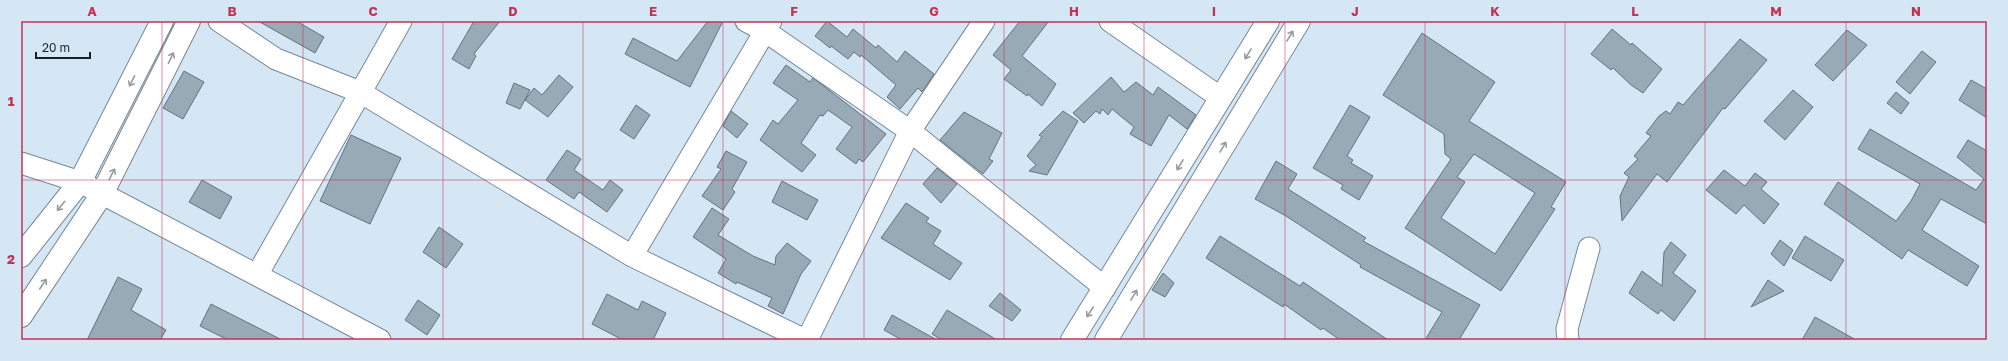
<svg xmlns="http://www.w3.org/2000/svg" width="2008" height="361" font-family="'Golos Text',sans-serif">
  <style>
    .building { fill: #99aab7; stroke: #637380; fill-rule: evenodd }
    .lines { fill: none; stroke-linecap: round; stroke-linejoin: round }
    .minor-casing { stroke: #788996; stroke-width: 23 }
    .tertiary-casing { stroke: #788996; stroke-width: 24 }
    .secondary-casing { stroke: #788996; stroke-width: 24 }
    .minor { stroke: #fff; stroke-width: 21 }
    .tertiary { stroke: #fff; stroke-width: 22 }
    .secondary { stroke: #fff; stroke-width: 22 }
    .oneway { stroke: #989b9d }
    .grid { fill: none; stroke: #c23356; stroke-width: 1; stroke-opacity: 0.55 }
    .neatline { fill: none; stroke: #c23356; stroke-width: 1.5 }
    .grid-label { font-size: 13px; text-anchor: middle; font-weight: bold; fill: #c23356 }
  </style>
  <rect width="100%" height="100%" fill="#d5e7f5"/>
  <path class="building" d="M258,21h38l28,16 -9,16z
    M474,21h26l-26,33 2,2 -7,13 -17,-10z
    M708,21h15l-33,66 -65,-33 8,-16 44,23z
    M827,21l20,16 6,-8 23,19 2,-3 19,17 8,-11 29,23 -12,18 -4,-4 -18,21 -13,-12 9,-12 -35,-30 -1,2 -6,-5 -6,7 -17,-13 -1,2 -15,-12z
    M1020,21h29l-27,35 34,28 -14,22 -14,-12 -1,2 -23,-17 7,-9 -18,-15z
    M1612,29l19,16 1,-2 30,26 -19,24 -12,-8 -18,-17 -2,2 -20,-16z
    M1847,30l20,15 -34,36 -18,-16z
    M1422,33l73,49 -26,39 97,61 -15,25 4,2 -54,82 -96,-63 46,-69 -6,-5 -1,-20 -61,-39zM1474,154l61,39 -40,61 -54,-36 24,-36 -8,-5z
    M1740,39l27,21 -42,49 -2,-1 -56,74 -10,-8 -35,47 -2,-25 9,-19 -5,-4 14,-14 -4,-3 17,-20 -5,-3 13,-17 7,-5 4,3 8,-12 5,3z
    M1922,51l14,11 -26,32 -14,-12z
    M786,65l24,17 3,-4 12,9 61,47 -23,28 -4,-3 -3,5 -20,-15 16,-22 -24,-17 -5,6 -3,-1 -19,28 15,12 -14,17 -42,-32 13,-20 5,4 20,-24 -25,-17z
    M184,71l20,11 -21,37 -20,-11z
    M559,75l14,12 -25,30 -23,-17 9,-12 8,7z
    M1111,77l13,15 12,-10 17,13 5,-8 38,28 -9,14 -18,-14 -18,31 -21,-12 4,-7 -22,-18 -4,6 -6,-6 -2,5 -4,-3 -12,12 -11,-10z
    M1971,80l16,9v29l-28,-18z
    M514,83l16,7 -10,19 -14,-6z
    M1793,90l20,17 -28,33 -21,-19z
    M1896,92l13,11 -8,11 -14,-11z
    M636,105l14,10 -16,24 -14,-9z
    M1350,105l20,12 -23,39 6,4 -2,3 22,13 -14,24 -18,-11 2,-4 -30,-17z
    M731,111l17,13 -11,14 -14,-12z
    M1063,111l15,10 -31,54 -18,-4 7,-6 -9,-9 15,-19 -3,-2z
    M964,112l38,21 -13,26 4,2 -10,13 -43,-34z
    M1870,129l106,61 8,-11 -27,-22 11,-17 19,11v73l-46,-25 -19,31 57,36 -12,20 -59,-36 -6,9 -78,-55 14,-22 58,39 15,-20 9,-17 -62,-35z
    M351,135l50,23 -31,66 -50,-23z
    M567,150l14,9 -7,11 29,20 7,-10 13,10 -16,22 -28,-20 -5,7 -28,-19z
    M726,151l21,11 -15,27 3,3 -12,18 -21,-14 19,-27 -4,-2z
    M1276,161l21,13 -9,15 78,49 -3,3 117,64 -21,35h-34l17,-28 -82,-45 1,-2 -75,-49 -31,-17z
    M937,168l20,16 -16,19 -18,-19z
    M1724,170l21,16 10,-13 12,9 -6,7 18,15 -15,20 -20,-19 -8,9 -30,-24z
    M202,180l30,17 -12,22 -31,-17z
    M782,181l36,19 -11,20 -35,-18z
    M906,203l23,15 -3,4 15,9 -8,13 29,19 -12,17 -69,-42z
    M712,208l17,11 -11,16 35,21 22,9 1,-9 11,-13 24,18 -10,13 -18,40 -15,-8 4,-8 -35,-16 -1,2 -18,-11 8,-14 -33,-22z
    M439,227l24,17 -17,24 -23,-16z
    M1220,236l80,50 3,-4 85,58h-48l-17,-12 -2,2 -37,-26 -1,3 -77,-49z
    M1805,236l39,24 -13,21 -39,-23z
    M1780,240l13,10 -9,16 -13,-12z
    M1671,242l15,13 -13,18 23,18 -22,30 -13,-11 -3,4 -29,-21 13,-22 20,15 2,-34z
    M1163,273l11,10 -9,14 -13,-7z
    M118,277l24,12 -11,21 35,20 -6,10h-73z
    M1768,280l16,11 -33,16z
    M1000,293l21,17 -9,11 -23,-15z
    M607,294l31,16 4,-9 24,12 -13,27h-30l-31,-16z
    M418,300l22,15 -13,20 -22,-15z
    M211,304l71,36h-54l-28,-14z
    M947,310l50,30h-55l-10,-6z
    M892,315l45,25h-35l-18,-10z
    M1815,317l41,23h-54z"/>
  <g class="lines">
    <g class="minor-casing">
      <path id="minor" d="M219,21l57,38 84,33 272,164 173,84
        M746,21l19,10 145,100 195,157
        M1110,21l111,77
        M21,163l59,19 300,158
        M632,256l139,-235
        M257,275l144,-254
        M807,340l103,-209 74,-110
        M1568,340l-1,-11 22,-81"/>
    </g>
    <g class="tertiary-casing">
      <path id="tertiary" d="M21,256l59,-74 82,-161
        M21,316l81,-122 87,-173"/>
    </g>
    <g class="secondary-casing">
      <path id="secondary" d="M1072,340l196,-319
        M1106,340l193,-319"/>
    </g>
    <use href="#minor" class="minor"/>
    <use href="#tertiary" class="tertiary"/>
    <use href="#secondary" class="secondary"/>
  </g>
  <defs><path id="oneway-shaft" d="M-6 0H5M1.5-3L5.5 0L1.5 3" fill="none" stroke-width="1.6" stroke-linecap="round" stroke-linejoin="round"/></defs>
  <g class="oneway">
    <use href="#oneway-shaft" transform="translate(1290 36) rotate(-59)"/>
    <use href="#oneway-shaft" transform="translate(1248 54) rotate(121)"/>
    <use href="#oneway-shaft" transform="translate(171 58) rotate(-64)"/>
    <use href="#oneway-shaft" transform="translate(132 81) rotate(117)"/>
    <use href="#oneway-shaft" transform="translate(1223 147) rotate(-59)"/>
    <use href="#oneway-shaft" transform="translate(1180 165) rotate(121)"/>
    <use href="#oneway-shaft" transform="translate(112 174) rotate(-63)"/>
    <use href="#oneway-shaft" transform="translate(61 206) rotate(129)"/>
    <use href="#oneway-shaft" transform="translate(43 284) rotate(-56)"/>
    <use href="#oneway-shaft" transform="translate(1134 295) rotate(-59)"/>
    <use href="#oneway-shaft" transform="translate(1090 312) rotate(123)"/>
  </g>
  <path class="grid" d="M162,21v319M303,21v319M443,21v319M583,21v319M723,21v319M864,21v319M1004,21v319M1144,21v319M1285,21v319M1425,21v319M1565,21v319M1705,21v319M1846,21v319M21,180h1966"/>
  <rect width="2008" height="361" fill="none" stroke="#d5e7f5" stroke-width="44"/>
  <path d="M36 52v6h54v-6" fill="none" stroke="#1a2126" stroke-width="2"/>
  <text x="42" y="52" font-size="12" fill="#1a2126" stroke="#d5e7f5" stroke-width="3" paint-order="stroke">20 m</text>
  <rect x="22" y="22" width="1964" height="317" class="neatline"/>
  <g class="grid-label">
    <text x="92" y="16">A</text>
    <text x="232" y="16">B</text>
    <text x="373" y="16">C</text>
    <text x="513" y="16">D</text>
    <text x="653" y="16">E</text>
    <text x="794" y="16">F</text>
    <text x="934" y="16">G</text>
    <text x="1074" y="16">H</text>
    <text x="1214" y="16">I</text>
    <text x="1355" y="16">J</text>
    <text x="1495" y="16">K</text>
    <text x="1635" y="16">L</text>
    <text x="1776" y="16">M</text>
    <text x="1916" y="16">N</text>
    <text x="11" y="106">1</text>
    <text x="11" y="264">2</text>
  </g>
</svg>
